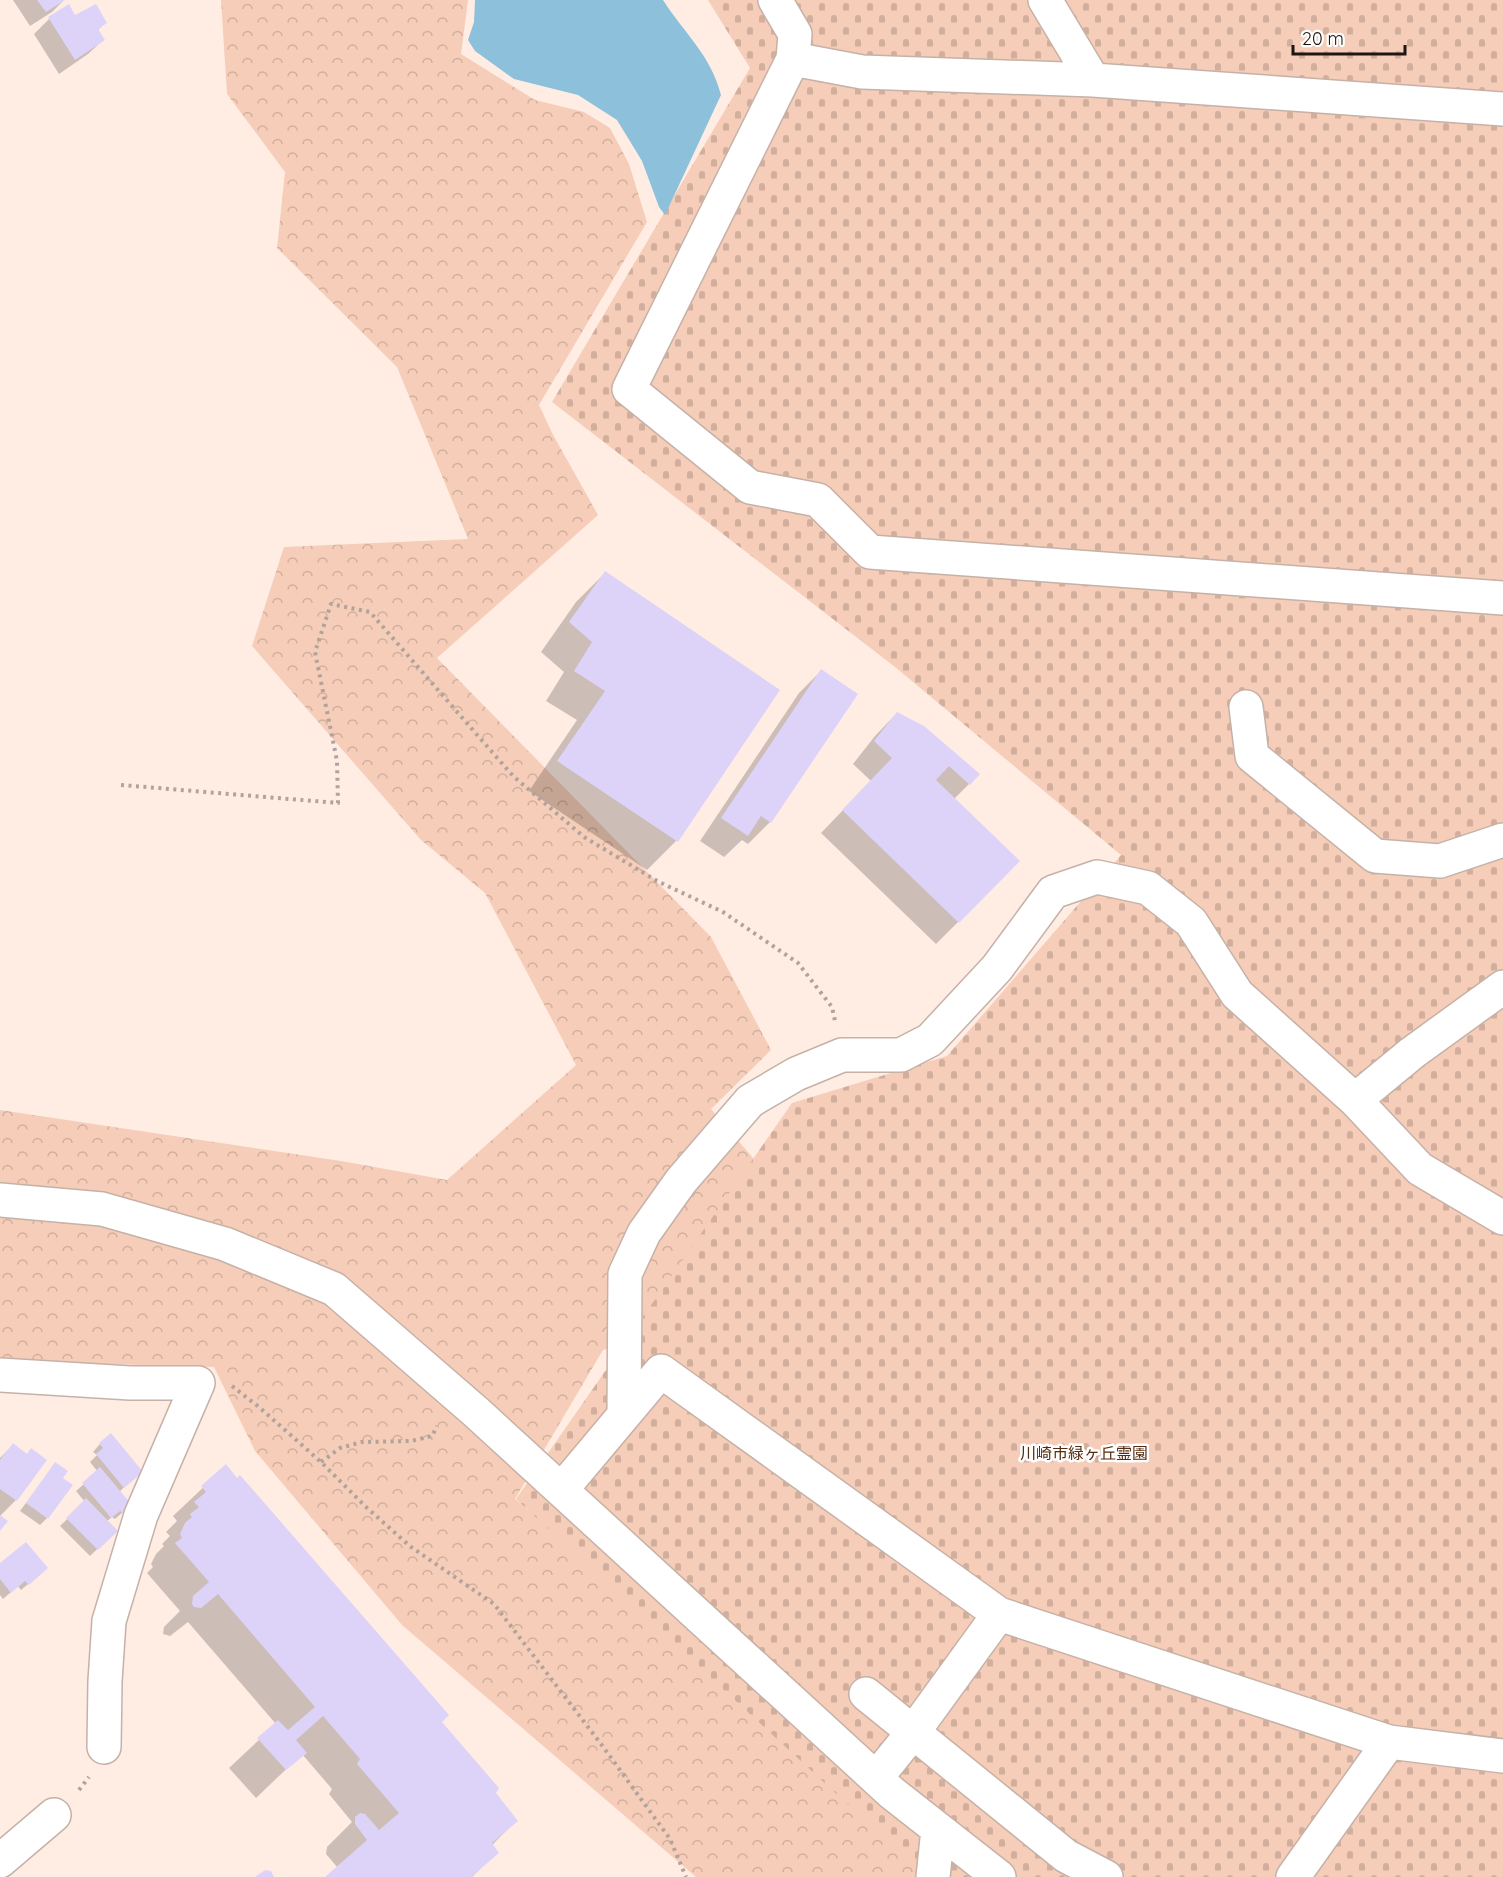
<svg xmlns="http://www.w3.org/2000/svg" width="1503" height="1877" font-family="Quicksand,'Noto Sans JP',sans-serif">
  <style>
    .forest { fill: url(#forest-crowns) }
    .cemetery { fill: url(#cemetery-stones) }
    .water { fill: #8dc0db }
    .shadow { fill: #0003 }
    .building { fill: #ddd3f9 }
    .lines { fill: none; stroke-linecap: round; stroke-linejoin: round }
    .minor-casing { stroke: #c6b1a7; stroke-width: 36 }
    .path { stroke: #b1a39c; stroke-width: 4; stroke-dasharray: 3 4.5; stroke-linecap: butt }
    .minor { stroke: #fff; stroke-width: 33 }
    .labels { text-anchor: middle; stroke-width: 5; stroke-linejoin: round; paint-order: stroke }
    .park-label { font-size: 16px; fill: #572b0f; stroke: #fefefe }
  </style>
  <defs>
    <pattern id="forest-crowns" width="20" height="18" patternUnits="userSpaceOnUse" patternTransform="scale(1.5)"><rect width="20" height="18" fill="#f5cdb8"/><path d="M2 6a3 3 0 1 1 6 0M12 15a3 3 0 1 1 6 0" fill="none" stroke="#d2af9d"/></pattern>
    <pattern id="cemetery-stones" width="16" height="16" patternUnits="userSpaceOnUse" patternTransform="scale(1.5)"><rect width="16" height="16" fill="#f5cdb8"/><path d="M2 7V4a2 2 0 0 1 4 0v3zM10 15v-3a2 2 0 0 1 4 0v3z" fill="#d2af9d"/></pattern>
  </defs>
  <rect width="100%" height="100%" fill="#ffede4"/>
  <path class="forest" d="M221,0h247l-7,54 74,46 49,12 26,16 19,36 18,58 -108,183 13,28 46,82 -161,143 274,279 60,113 -60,59 170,198 -182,18 -96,25 -88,149 416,346 -7,32h-228l-294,-252 -147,-174 -41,-84 -214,-6v-251l341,51 106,19 129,-115 -91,-172 -64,-53 -169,-194 32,-99 184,-8 -71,-172 -120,-119 8,-76 -58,-78z"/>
  <path class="cemetery" d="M708,0h795v1877h-576l-411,-378 276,-396 155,-47 174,-201 -226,-188 -343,-265 198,-334z"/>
  <path class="water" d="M475,0h188c21,33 48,55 58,95l-56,120 -6,-8 -17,-46 -25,-41 -39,-25 -64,-16 -39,-28 -7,-11 6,-18z"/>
  <path class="shadow" d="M13,0h51l-12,12 -22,14z
    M69,6l6,11 30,6 -8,8 6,9 -15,14 -29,20 -25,-40 15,-15z
    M605,573l173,117 -102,151 -29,29 -118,-79 48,-71 -31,-19 18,-29 -23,-20 35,-50z
    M821,671l-51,151 -22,22 -6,-4 -18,17 -24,-16 99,-148z
    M897,713l81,62 -24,24 4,123 -22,22 -115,-111 50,-52 -18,-17 22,-28z
    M100,1444l34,34 -15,14 4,20 -8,7 -3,-2 -5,4 9,10 -26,25 -30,-30 25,-24 -9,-11 22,-19 -8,-10 7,-7 -4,-3z
    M13,1445l13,11 19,4 -29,40 -16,16v-58z
    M55,1464l6,14 -14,40 -7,7 -20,-14z
    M226,1466l214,256 76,99 -24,24 5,7 -25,25h-145l11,-9 -12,-14 1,-7 25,-25 -23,-28 3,-5 -30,-35 -46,44 -27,-30 47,-44 -88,-102 -18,14 -7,-2 1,-7 16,-16 -33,-38 6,-6 -2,-3 5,-10 8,-8 -2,-2 8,-8 -4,-4 11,-11 -4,-5z
    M0,1565l39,10 -18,15 -3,-4 -15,13 -3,-4z"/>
  <path class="building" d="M37,0h28l-19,12z
    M69,4l6,11 21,-11 11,19 -9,6 7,11 -30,20 -27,-43z
    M605,571l175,119 -102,152 -121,-81 48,-70 -31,-20 18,-29 -23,-20z
    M821,669l37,25 -87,129 -10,-7 -13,20 -27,-18z
    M897,712l27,14 56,48 -10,11 -21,-19 -13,14 84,81 -61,62 -117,-113 50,-52 -18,-17z
    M111,1433l32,39 -19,16 -28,-34 7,-6 -4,-5z
    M13,1443l14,11 4,-6 16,12 -30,41 -17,-12v-29z
    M55,1462l13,9 -5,7 10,7 -25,34 -22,-16z
    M226,1464l11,14 3,-3 209,240 -7,7 57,66 -3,5 22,28 -26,22 7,10 -28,24h-146l42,-37 -12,-16v-7l5,-4 5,1 14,16 20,-17 -42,-49 3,-5 -37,-43 -27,24 11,13 -21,17 -29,-32 21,-18 10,10 27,-23 -97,-113 -17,14 -7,-1 -2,-3 1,-8 16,-14 -34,-39 7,-5 -2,-4 5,-11 7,-6 -2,-3 9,-7 -5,-5 12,-10 -5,-6z
    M100,1467l32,38 -9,8 -3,-2 -9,7 -29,-35z
    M86,1498l32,33 -20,19 -32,-32z
    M0,1515l8,6 -8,10z
    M26,1542l22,26 -19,17 -4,-4 -14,12 -11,-14v-16z
    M265,1870l6,1 3,6h-19z"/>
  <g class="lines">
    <g class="minor-casing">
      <path id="minor" d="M775,0l20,34 -2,25 69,13 231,8 410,29
        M1045,0l48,80
        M793,59l-164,330 121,98 68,13 52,52 633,46
        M1246,707l6,49 123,100 65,5 63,-21
        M1503,987l-91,66 -57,47 65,69 83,49
        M0,1200l102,9 123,35 109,45 142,123 416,381 107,84
        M0,1375l130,8h68l-57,132 -32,106 -4,60 -1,66
        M624,1415l1,-141 19,-41 37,-52 69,-80 46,-27 46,-19h59l29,-15 67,-72 56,-76 44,-15 51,11 43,34 46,72 118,106
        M562,1489l99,-118 338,243 390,128 114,14
        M866,1694l200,162 40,21
        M876,1778l38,-47 85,-117
        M0,1861l54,-46
        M933,1877l5,-48
        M1293,1877l96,-135"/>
    </g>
    <path class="path" d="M121,785l217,18 -1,-42 -22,-109 16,-48 39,8 143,164 71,61 73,44 66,31 75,51 34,44 3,14
      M232,1386l27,21 62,55 45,45 45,40 83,57 107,140 69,95 16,38
      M321,1462l19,-14 22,-6 49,-1 21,-5 5,-10
      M79,1790l10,-13"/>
    <use href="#minor" class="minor"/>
  </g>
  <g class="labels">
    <g class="park-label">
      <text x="1084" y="1459">川崎市緑ヶ丘霊園</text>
    </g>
  </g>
  <path d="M1293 45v9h112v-9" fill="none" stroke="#1e1613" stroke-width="3"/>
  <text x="1302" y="45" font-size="18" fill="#1e1613" stroke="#fefefe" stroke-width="4.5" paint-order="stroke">20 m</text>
</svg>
